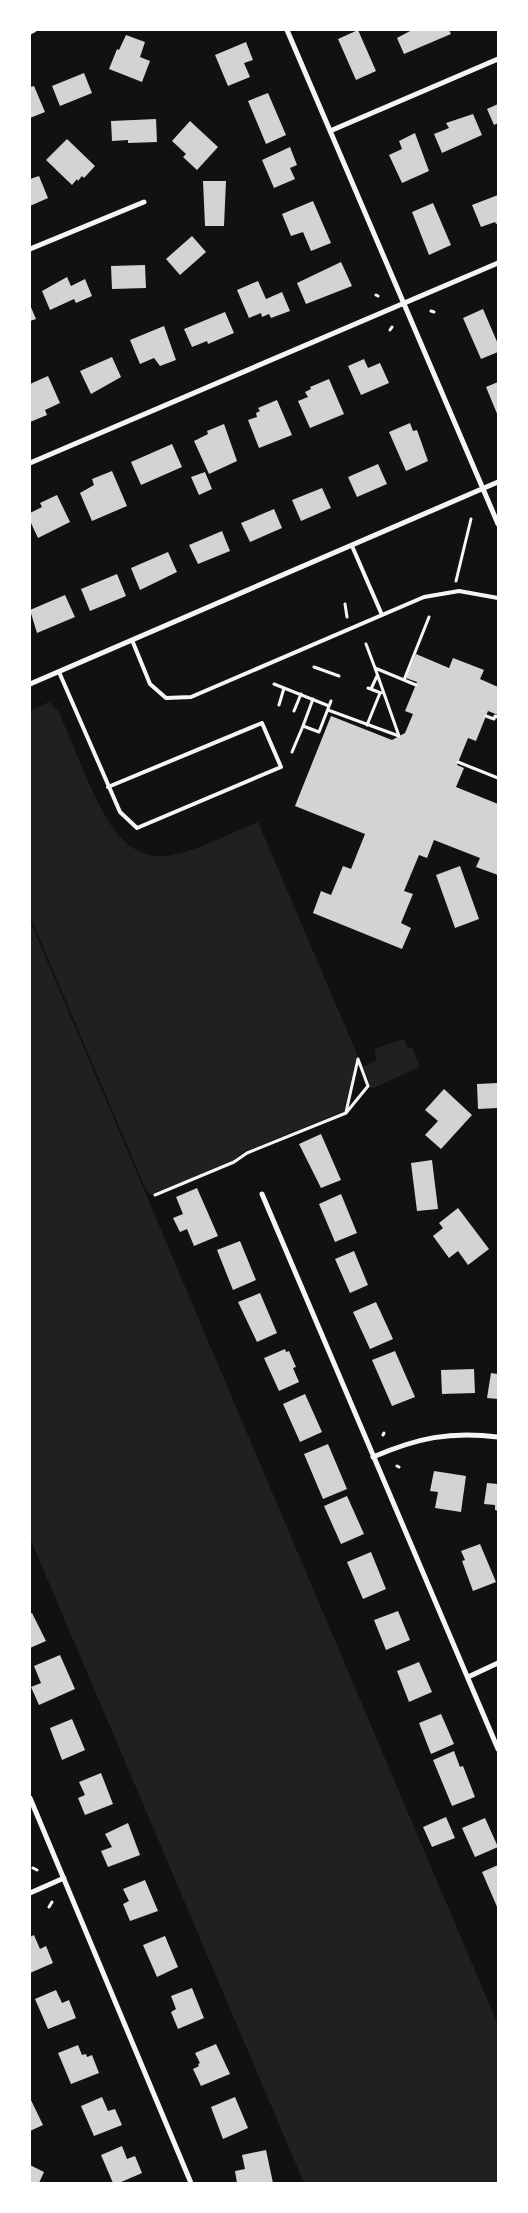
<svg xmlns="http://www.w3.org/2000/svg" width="528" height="2213" font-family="Ubuntu,sans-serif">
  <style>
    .green { fill: #202020 }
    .building { fill: #d3d3d3 }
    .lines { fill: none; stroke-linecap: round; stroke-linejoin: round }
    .path { stroke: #f5f5f5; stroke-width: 3 }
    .service { stroke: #f5f5f5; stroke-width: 4 }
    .minor { stroke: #f5f5f5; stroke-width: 5 }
  </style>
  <rect width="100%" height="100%" fill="#111"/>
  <path class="green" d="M49,702l10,10c8,20 17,40 25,60 17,37 37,93 89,83 29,-6 58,-22 85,-33l99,232 -13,57 -103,42 -7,7 -82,34 -5,-2 -117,-276v-205z
    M30,921l468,1104v158h-194l-274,-645z
    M404,1039l4,9 4,-1 8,20 -49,22 -3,-3 2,-2 -7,-17 14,-7 -3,-11z"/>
  <path class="building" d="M358,30l18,41 -20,9 -18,-41z
    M412,30h37l2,4 -47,20 -7,-16z
    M126,35l19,7 -5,15 10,4 -8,21 -33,-13 8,-20 2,1z
    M246,42l7,18 -9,3 6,14 -22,9 -13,-31z
    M84,73l8,20 -32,13 -8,-20z
    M34,86l11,26 -15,6v-31z
    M268,93l18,42 -20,9 -18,-43z
    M498,104v19l-4,2 -7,-16z
    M473,114l9,21 -40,18 -8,-19 15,-6 -3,-5z
    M156,119l1,23 -29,1v-3l-16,1 -1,-20z
    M190,121l28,26 -21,23 -14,-13 3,-3 -14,-13z
    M415,133l14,38 -27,12 -13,-28 13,-6 -3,-8z
    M67,139l28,27 -11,12 -2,-2 -4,5 -1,-2 -5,6 -26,-25z
    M290,147l7,18 -7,3 5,11 -21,9 -12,-28z
    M39,176l9,22 -18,8v-27z
    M203,181h23l-2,45h-19z
    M498,195v28l-2,1 -1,-2 -14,5 -9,-22z
    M313,201l18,42 -20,8 -8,-19 -12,4 -9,-22z
    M433,203l18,42 -22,10 -17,-43z
    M192,236l14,16 -26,23 -14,-16z
    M341,262l11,24 -46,18 -9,-21z
    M145,265l1,23 -34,1 -1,-23z
    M67,277l4,9 14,-7 7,17 -16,7 -2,-4 -24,11 -8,-19z
    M258,281l8,18 16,-7 8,19 -19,7 -2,-4 -7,3 -1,-4 -12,5 -12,-28z
    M30,305l6,14 -6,2z
    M483,309l15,35v8l-17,7 -18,-41z
    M225,312l9,21 -26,11 -1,-3 -15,6 -8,-18z
    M164,326l12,34 -16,6 -6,-8 -14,6 -10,-24z
    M112,357l9,20 -30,17 -11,-23z
    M364,359l4,9 12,-5 9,20 -28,12 -13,-29z
    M48,376l12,27 -15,7 2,5 -17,7v-38z
    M329,379l15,35 -34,14 -12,-27 10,-4 -3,-5 6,-3 -1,-2z
    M498,382v34l-12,-29z
    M277,400l15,35 -33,13 -11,-28 9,-3 -1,-4 4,-2 -2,-3z
    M410,423l3,8 4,-1 11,31 -22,10 -17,-39z
    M224,424l13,37 -28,13 -15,-33 14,-7 -1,-3z
    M172,444l10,23 -41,18 -10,-23z
    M378,464l9,20 -30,13 -9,-20z
    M112,471l15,35 -35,15 -12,-28 14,-8 -2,-6z
    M205,472l7,17 -13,6 -8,-18z
    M322,488l9,20 -30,13 -9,-21z
    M57,495l13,27 -32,16 -8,-17v-8l12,-6 -2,-4z
    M274,509l8,19 -32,14 -9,-19z
    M222,531l8,20 -32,13 -9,-19z
    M168,552l9,20 -37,18 -9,-22z
    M117,574l9,22 -36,15 -9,-22z
    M65,595l10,22 -38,16 -7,-23z
    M416,654l33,14 4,-10 31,12 -4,9 18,8v28l-10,-4 -12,30 -8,-3 -11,27 7,3 -8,19 42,17v71l-22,-8 4,-9 -46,-18 -7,18 -8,-3 -15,36 9,3 -12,29 10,5 -9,21 -89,-36 8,-22 10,4 12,-29 8,3 14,-35 -70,-28 36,-90 61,24 13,-7 8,-19 -8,-3 12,-29 -11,-4z
    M460,866l19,53 -24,9 -19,-53z
    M498,1083v25l-20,1 -1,-25z
    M444,1089l28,26 -31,34 -16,-14 13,-14 -13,-11z
    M321,1134l20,46 -20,8 -22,-44z
    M432,1160l6,49 -21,2 -6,-48z
    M197,1188l21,48 -24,10 -7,-17 -7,3 -7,-14 10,-4 -7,-17z
    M341,1194l16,39 -22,9 -16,-38z
    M458,1208l31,41 -21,16 -10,-14 -9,7 -16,-22 10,-8 -4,-5z
    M240,1241l16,39 -23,10 -16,-40z
    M354,1251l14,34 -18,8 -15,-34z
    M260,1293l17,40 -20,9 -19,-40z
    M376,1302l17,37 -23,10 -17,-37z
    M285,1349l1,3 3,-1 7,16 -3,1 6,14 -20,9 -15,-33z
    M395,1351l20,46 -23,9 -20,-46z
    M474,1369l1,24 -33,1 -1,-24z
    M491,1373l7,1v25l-11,-1z
    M305,1394l17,38 -22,10 -17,-38z
    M328,1444l19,45 -24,10 -19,-45z
    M434,1471l32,5 -5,36 -26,-4 3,-16 -8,-1z
    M487,1483l11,1v27l-3,-1v-5l-11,-1z
    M347,1496l17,38 -23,10 -17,-38z
    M480,1544l16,38 -23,9 -11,-30 3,-1 -4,-9z
    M371,1552l15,37 -23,10 -16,-37z
    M398,1611l12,29 -24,10 -12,-30z
    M32,1613l14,28 -16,7v-34z
    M60,1655l15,34 -36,16 -8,-18 10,-4 -7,-17z
    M419,1662l13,30 -23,10 -12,-31z
    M441,1714l13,30 -23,10 -12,-31z
    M72,1719l13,31 -23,10 -12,-32z
    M454,1751l6,16 3,-1 12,31 -23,9 -19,-46z
    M101,1773l12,31 -28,11 -7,-17 7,-3 -6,-13z
    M446,1817l9,21 -23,9 -9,-20z
    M485,1818l13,29 -23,10 -13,-29z
    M128,1823l12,32 -32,12 -7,-16 11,-4 -7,-13z
    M498,1865v44l-16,-37z
    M145,1880l13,31 -28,10 -7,-17 6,-3 -6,-12z
    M34,1935l6,14 6,-3 7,17 -23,10v-36z
    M165,1936l13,31 -21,10 -14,-32z
    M192,1988l12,30 -26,11 -7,-17 5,-3 -5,-13z
    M56,1990l6,13 7,-3 7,18 -28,11 -13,-30z
    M216,2044l14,30 -29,12 -8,-17 6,-3 -1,-2 2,-1 -5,-10z
    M78,2045l4,10 4,-1 1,3 5,-2 7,18 -28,11 -13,-31z
    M102,2097l6,14 7,-2 7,16 -28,11 -13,-30z
    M235,2097l13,31 -25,11 -12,-32z
    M30,2098l13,27 -13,6z
    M122,2146l5,13 8,-3 7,17 -23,10h-6l-12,-28z
    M266,2150l7,33h-36l-2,-12 10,-2 -3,-14z
    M30,2165l14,7 -5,11h-9z"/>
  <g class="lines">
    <path class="path" d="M376,295l2,1
      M431,311l3,1
      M390,330l2,-3
      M456,581l15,-62
      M345,604l2,13
      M366,644l9,24 41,17
      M314,667l25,9
      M404,680l25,-63
      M274,684l55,22
      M368,688l13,5
      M371,689l6,-13
      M279,705l5,-17
      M328,710l71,26 -24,-68
      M294,711l7,-17
      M486,716l8,3 1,-3 3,1
      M367,725l13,-32
      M303,726l10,-27
      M292,752l11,-26 16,6 12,-31
      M458,762l40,16
      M346,1112l12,-53
      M155,1195l79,-33 13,-9 99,-40 22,-27 -10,-27
      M383,1435l1,-2
      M397,1466l2,1
      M33,1868l4,2
      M49,1907l3,-5"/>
    <path class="service" d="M352,546l30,69
      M132,640l18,44 16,14 25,-1 233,-100 35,-6 39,7
      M59,672l61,140 17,16 144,-61 -19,-44 -154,64"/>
    <path class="minor" d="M287,30l211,494
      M30,32l4,-2
      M330,131l168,-72
      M30,249l114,-47
      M30,463l468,-200
      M30,684l468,-202
      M262,1194l236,555
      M373,1457c44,-19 77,-26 125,-20
      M468,1677l30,-14
      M30,1798l161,385
      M30,1893l34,-15"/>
  </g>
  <rect width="528" height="2213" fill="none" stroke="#ffffff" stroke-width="62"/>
</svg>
